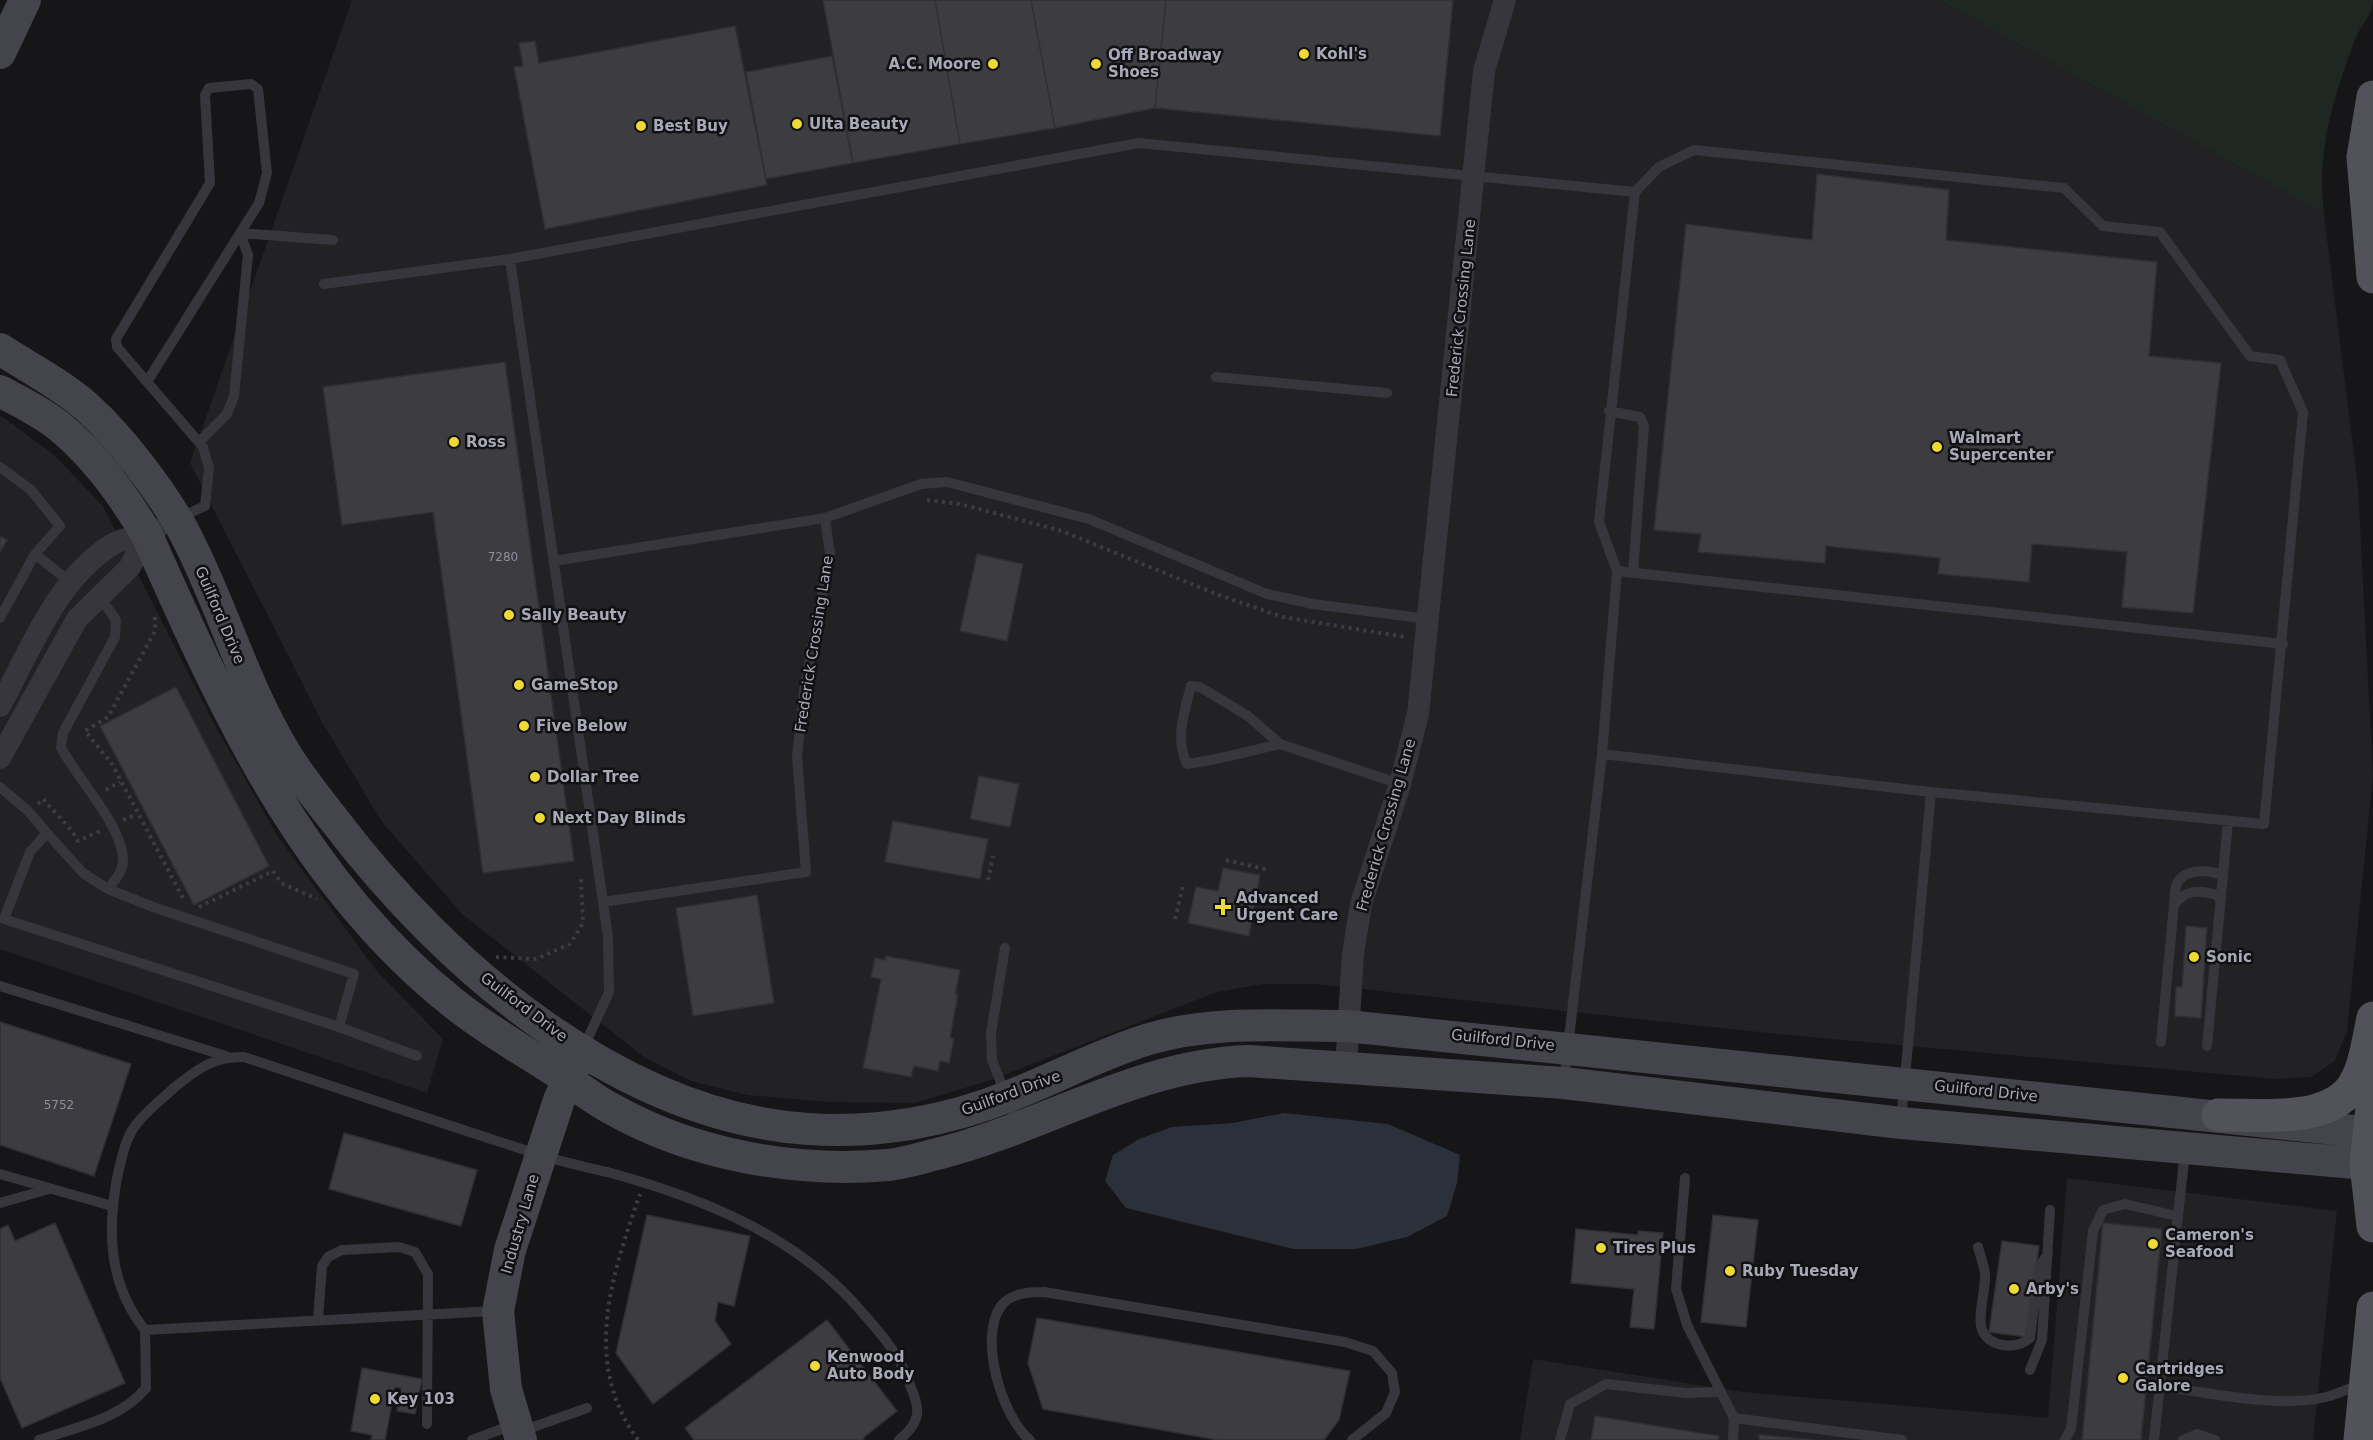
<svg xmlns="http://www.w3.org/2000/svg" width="2373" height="1440" font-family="'DejaVu Sans',sans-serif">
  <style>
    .built { fill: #222124 }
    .green { fill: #1f2722 }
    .water { fill: #2b313b }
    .building { fill: #3d3d41; stroke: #302f33; stroke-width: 1.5 }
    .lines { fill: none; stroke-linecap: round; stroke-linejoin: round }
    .path { stroke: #3c3d43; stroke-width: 4; stroke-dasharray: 3 4.5; stroke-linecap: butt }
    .lane { stroke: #37363c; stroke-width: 10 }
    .street { stroke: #37363c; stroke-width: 22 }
    .secondary { stroke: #44444c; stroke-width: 32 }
    .primary { stroke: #52525b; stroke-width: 33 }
    .poi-dot { fill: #efd935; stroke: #111012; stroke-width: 2 }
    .labels { text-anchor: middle; stroke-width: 5; stroke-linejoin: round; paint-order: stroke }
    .number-label { font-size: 12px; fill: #8c8e9a }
    .poi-label { font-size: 15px; font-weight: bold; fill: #a7a9b7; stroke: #111012; text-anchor: start }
    .street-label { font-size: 15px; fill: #a7a9b7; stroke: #111012 }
  </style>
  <rect width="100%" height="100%" fill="#161517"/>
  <path class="built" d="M352,0h1586l386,214 34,272 15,290 -26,255 -12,30 -24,16 -36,2 -498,-45 -461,-50h-53l-46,8 -226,88 -76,23 -85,-1 -83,-7 -56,-14 -47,-24 -181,-142 -81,-93 -59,-98 -133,-261z
    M0,415l54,40 49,51 114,223 61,108 98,133 67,69 -16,54 -427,-144z
    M2067,1178l270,33 -24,229h-793l13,-81 210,33 305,26z"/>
  <path class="green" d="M1938,0h435c0,16 -14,27 -19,42 -22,61 -37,106 -30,172z"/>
  <path class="water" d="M1284,1113l104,11 72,31 -3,28 -10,33 -40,21 -51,12h-62l-168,-41 -21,-27 8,-26 26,-16 33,-12 61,-4z"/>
  <path class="building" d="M823,0h112l25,144 -107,19z
    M935,0h96l24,128 -95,16z
    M1031,0h135l-11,108 -100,20z
    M1166,0h287l-13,136 -285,-28z
    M735,26l32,159 -222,44 -31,-162 9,-1 -4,-23 16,-2 4,22z
    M832,56l21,107 -87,16 -20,-107z
    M1817,174l132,16 -3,50 211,22 -8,94 72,7 -28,250 -71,-6 5,-55 -95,-8 -3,38 -91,-8 2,-16 -114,-12 -1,17 -127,-11 3,-18 -47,-4 32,-306 126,16z
    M505,362l69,499 -91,12 -50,-361 -91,13 -19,-138z
    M0,536l7,4 -7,12z
    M977,554l46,10 -16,77 -47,-10z
    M176,687l93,179 -75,39 -94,-179z
    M979,776l40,8 -9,43 -40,-8z
    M893,821l95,18 -8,40 -95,-17z
    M1223,868l37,7 -11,61 -61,-13 8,-36 22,4z
    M757,895l17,108 -81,13 -17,-108z
    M2186,926l21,2 -6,90 -26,-2 1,-29h6z
    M886,956l74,14 -5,24h3l-8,44 4,1 -5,24 -9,-2 -2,10 -24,-5 -3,11 -48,-9 18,-89 -10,-2 4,-19 10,2z
    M0,1022l131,42 -37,112 -94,-31z
    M344,1133l133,37 -16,56 -132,-37z
    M647,1215l103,21 -16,70 -16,-4 -3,19 16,23 -78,60 -37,-51z
    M1713,1215l45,5 -12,107 -45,-5z
    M55,1223l70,160 -103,45 -22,-50v-149l8,-4 7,16z
    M2103,1223l59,6 -21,211h-59z
    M1576,1229l62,6v-4l25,2 -9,96 -24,-2 4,-38 -63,-6z
    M2002,1241l37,5 -13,91 -37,-5z
    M1037,1318l313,53 -11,49 -15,20h-106l-175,-31 -15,-46z
    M827,1320l70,91 -34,27 1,2h-170l-9,-12z
    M362,1368l60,11 -7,35 -18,-3 4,-23 -6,-1 -10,53h-14l1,-5 -21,-4z
    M1595,1416l124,20 -1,4h-127z
    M1759,1435l56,5h-56z"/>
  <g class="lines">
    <path class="path" d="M927,500l33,4 102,27 154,63 67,23 122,20
      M155,617v14l-47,86 -23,14 27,33 73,138
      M106,790l14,-8
      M38,804l5,-5 29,32 6,10 22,-10
      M123,820l14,-6
      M1226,860l43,10
      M988,880l5,-24
      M199,907l74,-36 8,12 36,16
      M1175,919l8,-33
      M496,957l40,2 34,-15 13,-21 -2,-44
      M638,1440c-57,-78 -26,-165 2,-246"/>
    <path class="lane" d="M510,259l98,678 1,55 -25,55
      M324,284l186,-25 629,-116 496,49
      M1216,377l171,16
      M147,382l112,-179 8,-30 -9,-84 -7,-5 -42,4 -4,7 5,88 -94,156 1,8 86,100 6,21 -4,38 -26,12
      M1609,411l31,6 4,9 -11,147
      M199,442l28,-28 7,-18 14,-141 -8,-22 93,7
      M0,467l31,23 29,36 -25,28 -35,64
      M35,554l35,28
      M554,561l271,-43 96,-34 26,-2 142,37 178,75 46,10 115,15
      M1617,571l666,73
      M99,596l17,24 -1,17 -52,96 -2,14c15,31 62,78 62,114 0,11 -9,20 -15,28
      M1280,744c-31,7 -61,16 -93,20 -12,-25 -3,-52 4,-78l9,1 48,29 32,28 120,40
      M0,787l28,24 19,22
      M47,833l36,40 25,16 45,18 201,67 -15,53 -335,-108 26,-67z
      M603,902l203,-30 -9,-115 7,-67 26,-136 -5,-36
      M2174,903c1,-8 0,-18 6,-24 9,-10 34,-10 43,-2
      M1005,948l-14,85 1,27 26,66
      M0,986l226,70
      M339,1027l78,29
      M2161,1042l13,-137c12,-16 25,-15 43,-10l3,5
      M2207,1046l21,-225
      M1564,1081l38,-327 15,-183 -18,-49 36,-330 24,-25 35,-17 370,38 39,38 57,6 90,124 30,4 23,52 -39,412 -333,-32 -329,-38
      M1901,1121l30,-329
      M0,1174l112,32
      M1685,1178l-9,111 11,36 47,93 -1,22
      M0,1203l49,-14
      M1978,1247c2,8 6,18 7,27 1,15 -8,43 -3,56 8,18 34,20 48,8l9,-71 9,-13
      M494,1311l-349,19c-36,-45 -38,-98 -28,-152 4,-17 8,-39 18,-52 11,-15 27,-27 40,-39 22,-18 40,-31 69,-30 98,33 195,65 293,97 24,8 49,13 74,19 94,26 186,63 250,138 18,21 36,40 46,66 11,29 19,41 -8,63
      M318,1320l4,-54 6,-9 14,-7 57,-3 16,5 13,22 -1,150
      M2030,1370l12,-30 8,-130
      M2158,1386c51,6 119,23 168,11 12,-3 24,-9 35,-13
      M1734,1418l168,22
      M522,1431l65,-23
      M39,1440c37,-13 82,-21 107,-52l-1,-58
      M472,1440l43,-16
      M1030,1440c-28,-23 -52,-102 -29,-134 10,-13 28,-14 43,-14l301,50 28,9 19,22 3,19 -9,21 -34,27
      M1560,1440l10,-36 36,-20 80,9 34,-1
      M2065,1440l6,-11 22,-198 10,-21 22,-6 52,12
      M2154,1440l31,-289
      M2183,1440l14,-6 18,6"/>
    <path class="street" d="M0,706c30,-55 57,-128 113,-162 14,-8 29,-6 43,-14
      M0,758l77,-139 53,-52 17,-32
      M1346,1067l7,-113 8,-50 39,-120 18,-70 66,-643 21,-71"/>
    <path class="secondary" d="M0,53l25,-53
      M0,349c29,19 61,35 87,58 34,31 73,82 96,123 38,71 59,151 101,221 14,24 33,47 51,70 110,145 284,295 473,308 68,5 141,-8 204,-34 46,-18 90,-42 137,-56 63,-19 133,-13 198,-13l1026,107
      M0,391c20,11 42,21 60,36 35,29 64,69 87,108 76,171 154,347 305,467 33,27 71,48 106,71 18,12 35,26 54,36 81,46 184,64 276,56 16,-2 33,-7 49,-11 105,-26 202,-90 312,-93l315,22 337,40 465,41 7,-3
      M521,1440l-15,-51 -8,-78 12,-61 49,-150 18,-39"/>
    <path class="primary" d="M2373,97l-10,60 10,120
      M2373,1098l-7,66 7,62
      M2218,1115c40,-1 105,9 133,-26 14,-19 17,-49 22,-71
      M2360,1440l13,-132"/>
  </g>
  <g class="poi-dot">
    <circle cx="1304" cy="54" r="6"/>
    <circle cx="993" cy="64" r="6"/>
    <circle cx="1096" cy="64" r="6"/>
    <circle cx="797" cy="124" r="6"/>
    <circle cx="641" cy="126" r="6"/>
    <circle cx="454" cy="442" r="6"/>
    <circle cx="1937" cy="447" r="6"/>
    <circle cx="509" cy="615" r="6"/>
    <circle cx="519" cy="685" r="6"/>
    <circle cx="524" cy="726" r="6"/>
    <circle cx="535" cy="777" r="6"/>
    <circle cx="540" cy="818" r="6"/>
    <path d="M1220 898h6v6h6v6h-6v6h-6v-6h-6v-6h6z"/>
    <circle cx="2194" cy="957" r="6"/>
    <circle cx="2153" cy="1244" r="6"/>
    <circle cx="1601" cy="1248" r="6"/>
    <circle cx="1730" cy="1271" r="6"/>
    <circle cx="2014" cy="1289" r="6"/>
    <circle cx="815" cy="1366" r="6"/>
    <circle cx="2123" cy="1378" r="6"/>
    <circle cx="375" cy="1399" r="6"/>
  </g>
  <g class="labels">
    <g class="number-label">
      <text x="503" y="561">7280</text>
      <text x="59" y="1109">5752</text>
    </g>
    <g class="poi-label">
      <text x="1316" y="59">Kohl's</text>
      <text x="1108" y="60">Off Broadway<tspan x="1108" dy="17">Shoes</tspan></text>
      <text x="981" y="69" text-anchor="end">A.C. Moore</text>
      <text x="809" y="129">Ulta Beauty</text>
      <text x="653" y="131">Best Buy</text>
      <text x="1949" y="443">Walmart<tspan x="1949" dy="17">Supercenter</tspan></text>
      <text x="466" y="447">Ross</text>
      <text x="521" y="620">Sally Beauty</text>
      <text x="531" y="690">GameStop</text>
      <text x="536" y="731">Five Below</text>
      <text x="547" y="782">Dollar Tree</text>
      <text x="552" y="823">Next Day Blinds</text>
      <text x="1236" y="903">Advanced<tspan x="1236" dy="17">Urgent Care</tspan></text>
      <text x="2206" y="962">Sonic</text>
      <text x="2165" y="1240">Cameron's<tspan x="2165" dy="17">Seafood</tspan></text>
      <text x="1613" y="1253">Tires Plus</text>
      <text x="1742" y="1276">Ruby Tuesday</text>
      <text x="2026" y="1294">Arby's</text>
      <text x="827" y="1362">Kenwood<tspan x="827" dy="17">Auto Body</tspan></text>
      <text x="2135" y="1374">Cartridges<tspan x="2135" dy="17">Galore</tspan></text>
      <text x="387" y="1404">Key 103</text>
    </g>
    <g class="street-label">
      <text transform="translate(1461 308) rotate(-84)" y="5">Frederick Crossing Lane</text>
      <text transform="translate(220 615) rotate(67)" y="5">Guilford Drive</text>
      <text transform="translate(814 644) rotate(-81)" y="5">Frederick Crossing Lane</text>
      <text transform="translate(1386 825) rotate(-74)" y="5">Frederick Crossing Lane</text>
      <text transform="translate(524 1007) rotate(37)" y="5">Guilford Drive</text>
      <text transform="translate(1503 1040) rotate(6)" y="5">Guilford Drive</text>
      <text transform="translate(1986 1091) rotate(6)" y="5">Guilford Drive</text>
      <text transform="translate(1011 1093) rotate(-20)" y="5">Guilford Drive</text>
      <text transform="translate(520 1224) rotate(-74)" y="5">Industry Lane</text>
    </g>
  </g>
</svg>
